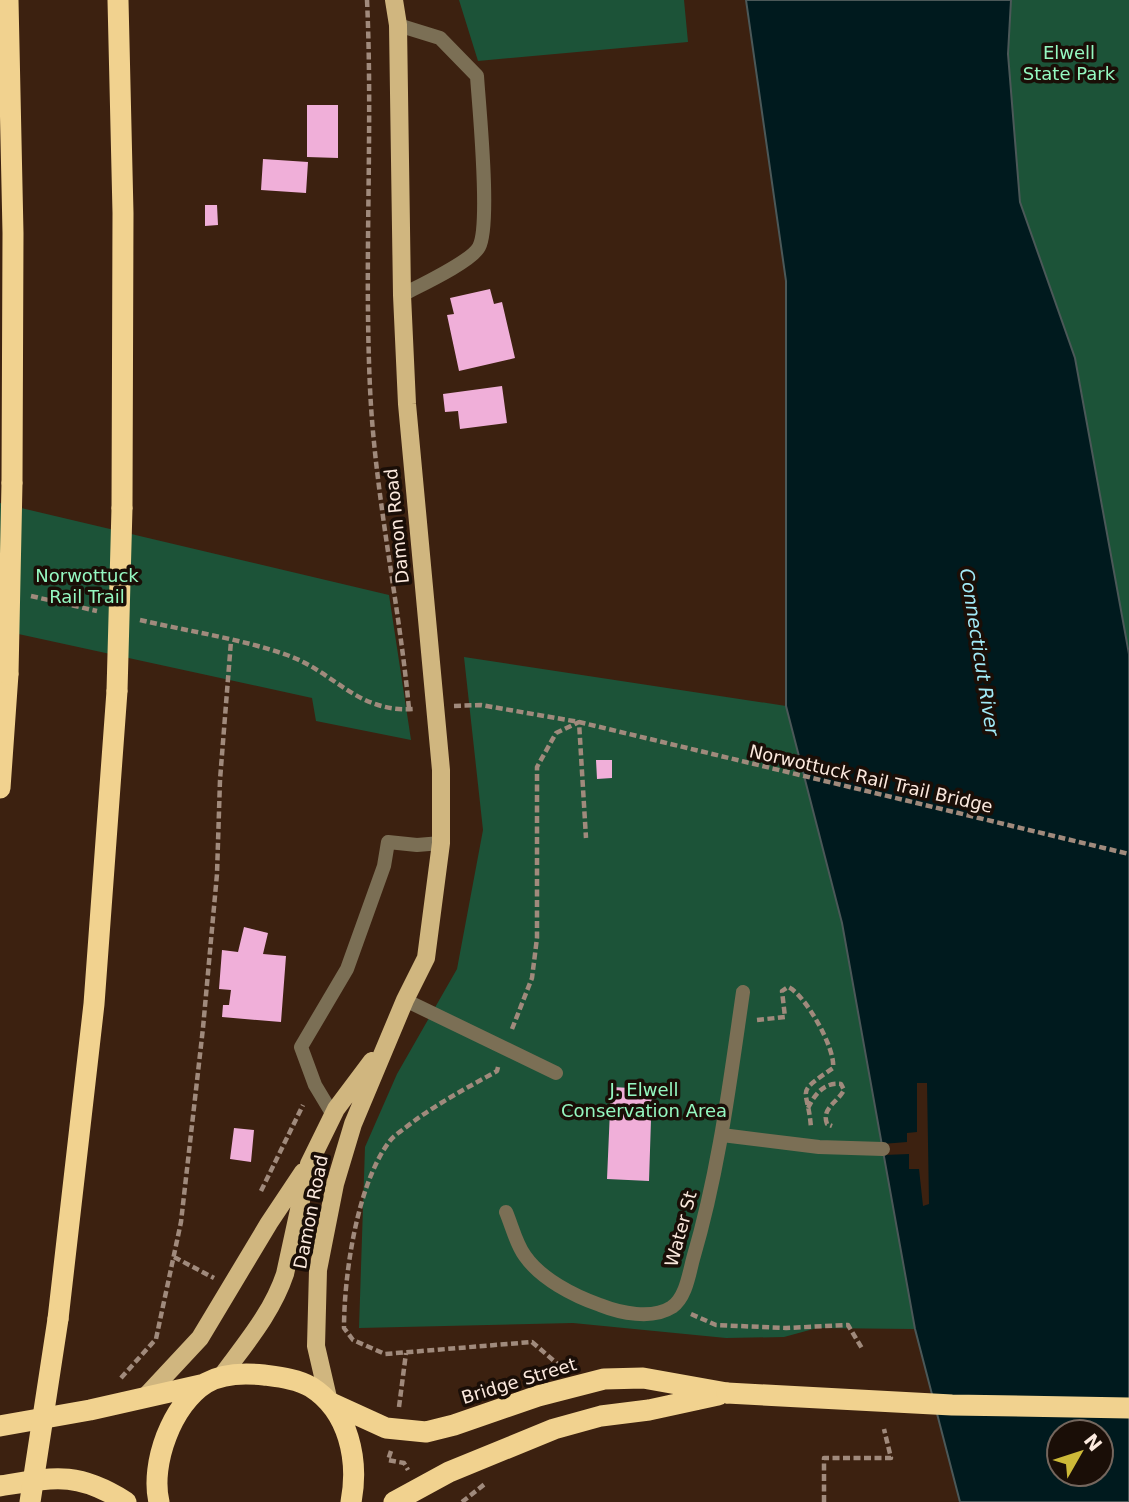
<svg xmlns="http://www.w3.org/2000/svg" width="1129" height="1502" font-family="'DejaVu Sans',sans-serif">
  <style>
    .green { fill: #1c5338 }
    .water { fill: #001a1e; stroke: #4b5858; stroke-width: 2; fill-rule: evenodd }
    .pier { fill: #3c2110 }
    .building { fill: #f0afd9 }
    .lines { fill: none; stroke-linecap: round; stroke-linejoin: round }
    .path { stroke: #a08a7c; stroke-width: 4.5; stroke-dasharray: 7 3.5; stroke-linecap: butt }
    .lane { stroke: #7b6f55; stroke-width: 14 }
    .primary { stroke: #d0b67f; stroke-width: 18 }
    .highway { stroke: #f1d28f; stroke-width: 21 }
    .highway-bridge { stroke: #f1d28f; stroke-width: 21 }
    .labels { text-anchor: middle; stroke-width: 7; stroke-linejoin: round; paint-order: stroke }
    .park-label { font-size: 18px; fill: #95f8c1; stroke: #1a0e07 }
    .street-label { font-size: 18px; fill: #fbe9de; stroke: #1a0e07 }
    .water-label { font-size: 19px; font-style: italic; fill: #a2eaf7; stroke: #1a0e07 }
  </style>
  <rect width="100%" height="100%" fill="#3c2110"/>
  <path class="green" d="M459,0h225l4,42 -210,19z
    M1011,0h118v654l-54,-296 -55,-156 -12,-148z
    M0,503l389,92 22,145 -95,-19 -4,-23 -312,-68z
    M464,657l322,49 56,217 73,406 -98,-1 -33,9 -58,1 -153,-15 -214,5 6,-181 32,-73 60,-105 26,-139z"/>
  <path class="water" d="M746,0h265l-3,54 12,148 55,156 54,296v848h-169l-45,-173 -73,-406 -56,-217v-425zM1059,1432h42v42h-42z"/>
  <path class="pier" d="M917,1083h10l2,121 -6,2 -4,-37h-10v-15l-25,1 -2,-11 25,-2v-9l10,-1z"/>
  <path class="building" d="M307,105h31v53l-31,-1z
    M263,159l45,3 -2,31 -45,-3z
    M205,205h12l1,20 -13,1z
    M490,289l4,15 8,-2 13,56 -56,13 -12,-56 7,-1 -4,-16z
    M502,386l5,37 -47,6 -2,-18 -13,1 -2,-18z
    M596,760h16v18l-15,1z
    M244,927l24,6 -5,21 23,2 -5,66 -59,-5 1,-12h6l2,-15 -12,-1 3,-39 16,2z
    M611,1087l41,2 -3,92 -42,-2z
    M234,1128l20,2 -3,32 -21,-3z"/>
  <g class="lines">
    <path class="path" d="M367,0c6,129 -3,258 3,388 5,108 29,214 39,321
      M31,596l66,15
      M140,620c47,11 102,19 147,35 48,17 70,58 127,54
      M454,706l27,-1 98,17 550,132
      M757,1020l28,-3 -3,-26 6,-4c17,7 48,62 45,81 -40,28 -25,17 -22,60
      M512,1029l20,-51 5,-40v-171l19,-34 23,-11 7,116
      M498,1067l-1,4c-32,18 -63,34 -92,57 -5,4 -12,8 -16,14 -32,43 -45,133 -45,186l9,12 32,14 147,-12 28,24
      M808,1108c7,-14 16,-26 33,-24l3,6c-6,12 -23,18 -17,34l5,2
      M261,1191l42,-86
      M174,1257l40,21
      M691,1314l25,11 70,3 62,-3 15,25
      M121,1378l35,-39 25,-117 22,-194 14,-154 3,-94 11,-139
      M399,1407l7,-54
      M391,1451l-3,9 16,3 4,7
      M462,1502l24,-19
      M824,1502v-44h67l-7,-29"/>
    <path class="lane" d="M398,25l42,13 37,38c2,31 14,149 2,171 -8,15 -60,39 -77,48
      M405,1000l151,73
      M333,1115l-18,-30 -14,-38 46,-78 37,-103 4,-24 29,3 24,-2
      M722,1135l97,12 64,2
      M506,1212c6,14 10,32 19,44 16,23 49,40 75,49 20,8 52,15 72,2 14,-10 17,-33 21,-48 26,-88 37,-178 50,-267"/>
    <path class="primary" d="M221,1377c24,-33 51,-64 64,-103l24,-110 27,-55 36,-48
      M145,1397l55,-59 69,-115 34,-51
      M329,1402l-13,-56 2,-76 17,-86 18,-60 52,-124 21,-42 15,-115v-73l-34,-366 -5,-109 -4,-270 -4,-25"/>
    <path class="highway" d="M8,0l5,233 -1,250
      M118,0l5,213 -1,295
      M0,788l8,-114
      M58,1319l36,-315 23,-313
      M329,1402l57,26 40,4 28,-7 84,-29 66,-17 39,-1 84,15
      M0,1426l90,-16 115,-26
      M0,1486c55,-9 77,-15 126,16
      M159,1502c-9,-38 13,-98 47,-119 17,-10 40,-10 58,-8 15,2 34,4 47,12 38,24 48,73 40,115
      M394,1502l55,-30 105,-43 47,-13 48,-6 69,-15"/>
    <path class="highway-bridge" d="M8,674l4,-191
      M117,691l5,-183
      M727,1393l225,12 177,3
      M30,1502l28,-183"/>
  </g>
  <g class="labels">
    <g class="park-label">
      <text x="1069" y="59">Elwell<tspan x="1069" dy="21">State Park</tspan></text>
      <text x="87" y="582">Norwottuck<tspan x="87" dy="21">Rail Trail</tspan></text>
      <text x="644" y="1096">J. Elwell<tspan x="644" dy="21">Conservation Area</tspan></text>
    </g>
    <g class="street-label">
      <text transform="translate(397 526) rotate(-96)" y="6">Damon Road</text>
      <text transform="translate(871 779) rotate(13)" y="6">Norwottuck Rail Trail Bridge</text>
      <text transform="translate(311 1212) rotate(-79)" y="6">Damon Road</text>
      <text transform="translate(681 1229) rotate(-75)" y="6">Water St</text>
      <text transform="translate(519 1381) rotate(-17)" y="6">Bridge Street</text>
    </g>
    <g class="water-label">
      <text transform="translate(980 652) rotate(81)" y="7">Connecticut River</text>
    </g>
  </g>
  <g transform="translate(1080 1453) rotate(51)"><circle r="33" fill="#1a0e07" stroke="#74665d" stroke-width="2"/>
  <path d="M0-5L12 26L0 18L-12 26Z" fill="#cdb938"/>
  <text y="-10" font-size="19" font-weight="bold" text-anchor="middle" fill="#fbe9de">N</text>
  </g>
</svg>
